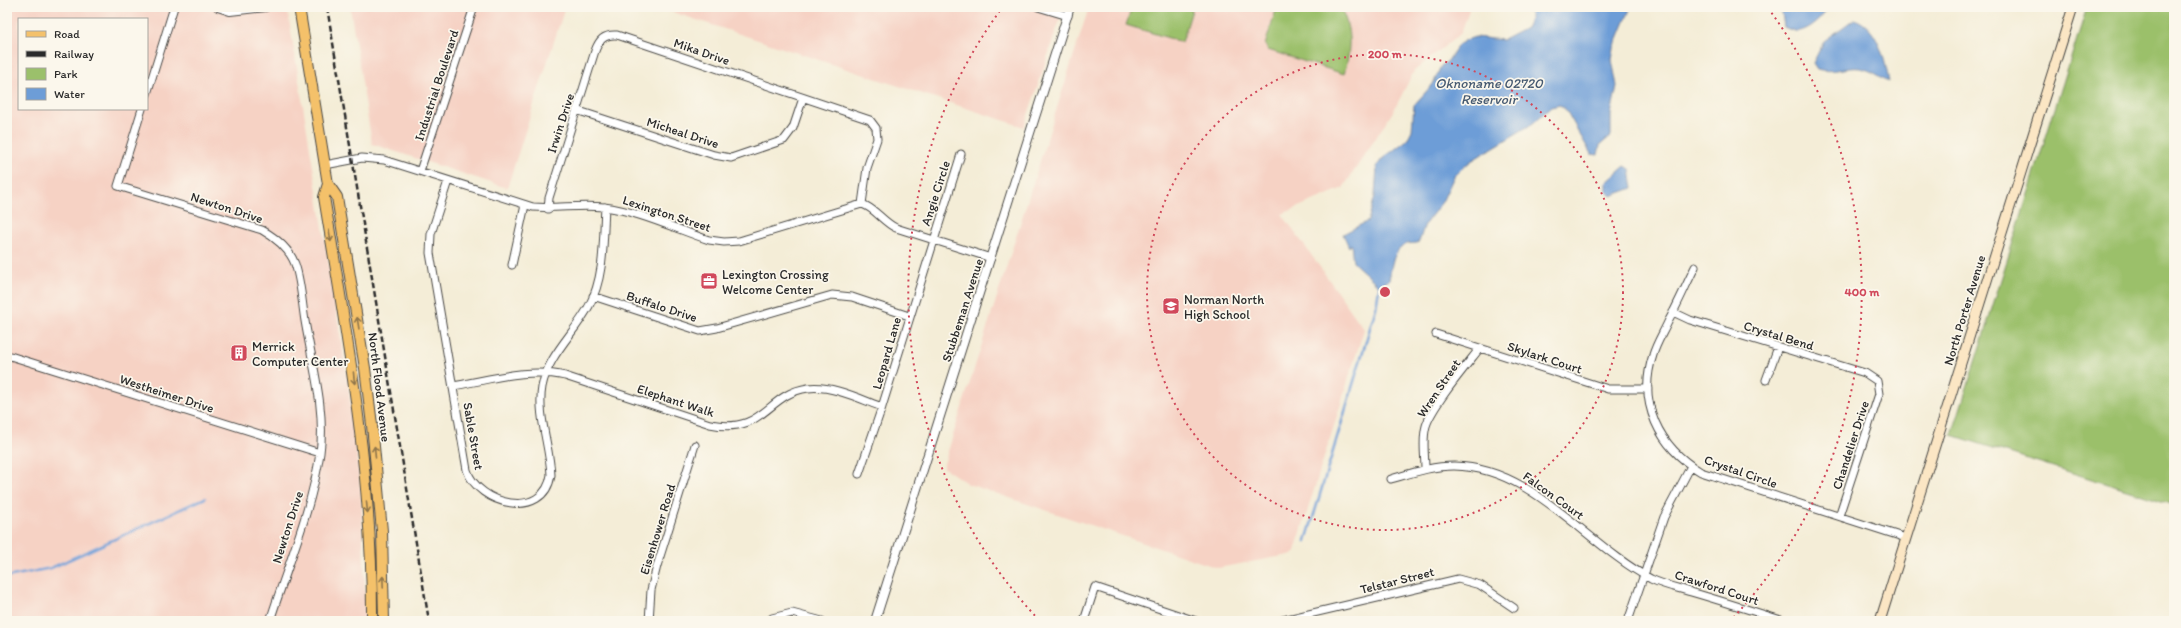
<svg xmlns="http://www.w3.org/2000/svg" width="2181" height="628" font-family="Itim,sans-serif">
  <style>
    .built { fill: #f6d2c4; fill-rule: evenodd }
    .green { fill: #9bc06b; stroke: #63764b }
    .water { fill: #6d9dd7; stroke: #4c6481 }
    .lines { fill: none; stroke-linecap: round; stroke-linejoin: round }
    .stream { stroke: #6d9dd7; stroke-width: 2.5 }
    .minor-casing { stroke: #494845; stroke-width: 9 }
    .tertiary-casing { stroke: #494845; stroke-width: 10 }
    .secondary-casing { stroke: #494845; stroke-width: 11 }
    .primary-casing { stroke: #494845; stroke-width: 12 }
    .minor { stroke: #fff; stroke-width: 7 }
    .tertiary { stroke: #fff; stroke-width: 8 }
    .secondary { stroke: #fbe6c4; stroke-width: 9 }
    .primary { stroke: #f4c16b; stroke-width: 10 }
    .rail { stroke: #2b2b2b; stroke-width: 2.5; stroke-dasharray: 6 3; stroke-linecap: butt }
    .oneway { stroke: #90764b }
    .ring { fill: none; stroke: #d1495b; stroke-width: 2; stroke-dasharray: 2 4 }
    .labels { text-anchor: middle; stroke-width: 3.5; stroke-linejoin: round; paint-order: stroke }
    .street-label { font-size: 13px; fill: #2b2b2b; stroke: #fbf7ec }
    .poi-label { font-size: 13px; fill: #2b2b2b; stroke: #fbf7ec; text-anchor: start }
    .water-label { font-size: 14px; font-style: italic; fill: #455970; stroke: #fbf7ec }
    .centre { fill: #d1495b; stroke: #fbf7ec; stroke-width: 2 }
    .ring-label { font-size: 12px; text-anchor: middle; font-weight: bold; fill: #d1495b; stroke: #fbf7ec; stroke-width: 3.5; stroke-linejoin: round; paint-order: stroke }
  </style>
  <rect width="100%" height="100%" fill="#fbf7ec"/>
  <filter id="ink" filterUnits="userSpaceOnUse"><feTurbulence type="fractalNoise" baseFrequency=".025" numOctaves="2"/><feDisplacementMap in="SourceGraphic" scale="8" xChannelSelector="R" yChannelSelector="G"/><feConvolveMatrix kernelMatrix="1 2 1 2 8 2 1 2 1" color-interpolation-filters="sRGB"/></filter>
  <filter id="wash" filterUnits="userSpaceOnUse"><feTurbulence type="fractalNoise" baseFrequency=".012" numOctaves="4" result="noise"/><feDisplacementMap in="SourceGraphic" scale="16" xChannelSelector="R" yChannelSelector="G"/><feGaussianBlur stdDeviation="0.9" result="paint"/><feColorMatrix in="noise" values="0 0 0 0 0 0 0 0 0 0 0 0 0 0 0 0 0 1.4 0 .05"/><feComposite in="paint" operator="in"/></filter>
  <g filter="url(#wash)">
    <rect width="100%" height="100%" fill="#f4edd7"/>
    <path class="built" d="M7,7h280l61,375 13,107 5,132h-359zM19,19h128v90h-128z
      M350,7h215l-58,181 -135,-44z
      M657,7h407l-40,120z
      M1089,7h381l-9,26 -47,38 -20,39 -51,78 -61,26 82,115 -70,225 -76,14 -250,-84 -25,-17z"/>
    <path class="green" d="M1132,7h61l-11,35 -56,-17z
      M1277,7h63c12,21 11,44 4,67l-76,-24 -3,-5z
      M2087,7h87v498l-222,-70z"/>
    <path class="water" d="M1529,7h102l-17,41 -2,12 5,26 -6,28v22l-11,9 -2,10 -7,-1 -25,-44 -6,-5 -9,2 -19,17 -61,37 -16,13 -13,28 -17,22 -6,18c-5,2 -8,1 -12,2 -15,7 -15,21 -18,36l-9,5 -3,-1 -24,-22 -2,-18 -2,3 -6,-13 25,-13 7,-25 2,-30 5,-7 25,-19 5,-10 2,-25 19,-21 8,-18 7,-5 10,-16 8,-5 9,-3 28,3 23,-12 5,-10z
      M1781,7h46c-2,10 -18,23 -28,24 -5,1 -10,-2 -15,-4z
      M1854,19c24,7 31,41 35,63 -9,-6 -18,-12 -29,-14 -14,-2 -28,6 -43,1l-4,-6 11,-22z
      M1625,166l5,3 3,19 -22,8 -5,-5v-8z"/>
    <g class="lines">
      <path class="stream" d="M1306,541l70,-233 4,-26
        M7,577l44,-9 154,-70"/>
    </g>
  </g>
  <g filter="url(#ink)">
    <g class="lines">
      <g class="minor-casing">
        <path id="minor" d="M1038,7l30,9
          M147,94l27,-87
          M142,109l-24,77 144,44c14,8 27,18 33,34 6,17 7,39 10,57 7,42 21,89 15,132 -8,56 -33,114 -50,168
          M576,110l138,45 17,3 53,-18 9,-12 10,-30
          M325,165l37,-7 22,2 149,47c24,2 47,-3 71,0 34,4 72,22 105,33l15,2 15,-1 123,-37c13,4 21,18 34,24l95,30
          M420,171l54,-164
          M448,181l-17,53 -1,19 37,217c11,35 77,51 84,5 -1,-28 -14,-60 -9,-88 6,-32 32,-53 47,-81 16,-30 14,-66 16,-99
          M548,209l1,-11 46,-147c4,-11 9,-17 22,-16l253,85 6,8 1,11 -10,29 -5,36
          M512,265l13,-60
          M1695,267c-9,18 -17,37 -27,55 -5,11 -12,22 -15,33 -16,48 6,92 48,117l205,66
          M593,296l107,35 17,-3 115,-33 20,2 57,19
          M1673,312l17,8 175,53 12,8 2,13 -40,122
          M1436,334l172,55h40
          M7,355l313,98
          M1766,380l12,-33
          M453,386c36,-6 76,-19 112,-10l145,48c55,11 56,-30 98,-36 24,-3 52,11 74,19
          M1425,469c0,-14 -3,-29 1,-43 6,-20 40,-60 54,-78
          M859,474l23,-67 79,-253
          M1391,479c21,-6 41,-13 63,-13 79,1 131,78 197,113 12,6 27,9 40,13 31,9 62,19 93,29
          M772,618l20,-5 30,8
          M649,621l2,-31 6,-24 38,-121
          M1084,621l11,-34 101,34
          M1279,621l179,-42 22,6 34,23
          M1628,621l36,-104 27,-51"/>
      </g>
      <g class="tertiary-casing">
        <path id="tertiary" d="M218,7l12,4 36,-4
          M875,621l195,-614"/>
      </g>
      <g class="secondary-casing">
        <path id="secondary" d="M1880,621l193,-614"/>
      </g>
      <g class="primary-casing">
        <path id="primary" d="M299,7l29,177 9,13 28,171 7,57 10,106 2,90
          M328,184l-4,13c23,140 49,281 48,424"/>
      </g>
      <use href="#minor" class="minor"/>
      <use href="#tertiary" class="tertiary"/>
      <use href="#secondary" class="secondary"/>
      <use href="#primary" class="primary"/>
      <path class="rail" d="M327,7l102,614"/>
    </g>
    <defs><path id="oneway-shaft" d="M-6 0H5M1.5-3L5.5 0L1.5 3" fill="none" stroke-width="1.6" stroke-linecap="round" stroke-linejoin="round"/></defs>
    <g class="oneway">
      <use href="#oneway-shaft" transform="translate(330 236) rotate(81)"/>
      <use href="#oneway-shaft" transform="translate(358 323) rotate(-99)"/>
      <use href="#oneway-shaft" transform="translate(354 378) rotate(84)"/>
      <use href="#oneway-shaft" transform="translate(375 452) rotate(-95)"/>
      <use href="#oneway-shaft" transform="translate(367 507) rotate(84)"/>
      <use href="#oneway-shaft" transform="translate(383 582) rotate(-92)"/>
    </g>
  </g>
  <g class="ring">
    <circle cx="1385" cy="292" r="238"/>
    <path d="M1039 620A477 477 0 0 1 1002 8M1768 8A477 477 0 0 1 1731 620"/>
  </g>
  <defs>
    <g id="office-square" transform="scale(0.9)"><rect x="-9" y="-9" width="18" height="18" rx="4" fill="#d1495b" stroke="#fbf7ec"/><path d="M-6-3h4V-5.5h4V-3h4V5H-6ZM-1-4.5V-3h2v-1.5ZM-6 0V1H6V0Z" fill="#fff"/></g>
    <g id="school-square" transform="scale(0.9)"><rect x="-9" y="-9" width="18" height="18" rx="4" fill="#d1495b" stroke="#fbf7ec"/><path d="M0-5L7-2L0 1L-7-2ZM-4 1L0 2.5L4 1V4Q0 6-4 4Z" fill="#fff"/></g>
    <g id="building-square" transform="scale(0.9)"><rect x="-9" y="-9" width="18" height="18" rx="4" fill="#d1495b" stroke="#fbf7ec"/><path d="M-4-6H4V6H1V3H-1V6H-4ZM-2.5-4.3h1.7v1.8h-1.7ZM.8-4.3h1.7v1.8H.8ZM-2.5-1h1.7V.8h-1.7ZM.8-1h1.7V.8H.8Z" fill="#fff"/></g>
  </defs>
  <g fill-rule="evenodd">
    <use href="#office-square" x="709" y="281"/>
    <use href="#school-square" x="1171" y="306"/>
    <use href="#building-square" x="239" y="353"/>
  </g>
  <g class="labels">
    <g class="street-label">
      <text transform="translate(702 51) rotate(19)" y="5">Mika Drive</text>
      <text transform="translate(436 85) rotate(-72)" y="5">Industrial Boulevard</text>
      <text transform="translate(560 123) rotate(-72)" y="5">Irwin Drive</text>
      <text transform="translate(683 132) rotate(18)" y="5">Micheal Drive</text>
      <text transform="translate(935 193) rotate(-72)" y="5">Angie Circle</text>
      <text transform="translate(227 207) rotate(18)" y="5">Newton Drive</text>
      <text transform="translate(667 213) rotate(18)" y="5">Lexington Street</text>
      <text transform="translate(662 306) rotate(18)" y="5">Buffalo Drive</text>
      <text transform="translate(962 310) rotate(-72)" y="5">Stubbeman Avenue</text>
      <text transform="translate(1964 310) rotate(-73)" y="5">North Porter Avenue</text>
      <text transform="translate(1779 335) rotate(17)" y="5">Crystal Bend</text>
      <text transform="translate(886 353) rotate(-74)" y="5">Leopard Lane</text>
      <text transform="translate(1545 357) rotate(18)" y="5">Skylark Court</text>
      <text transform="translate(380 387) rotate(83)" y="5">North Flood Avenue</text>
      <text transform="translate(1438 388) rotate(-56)" y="5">Wren Street</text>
      <text transform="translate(167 393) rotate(18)" y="5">Westheimer Drive</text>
      <text transform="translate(676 400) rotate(18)" y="5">Elephant Walk</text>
      <text transform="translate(474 436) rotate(80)" y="5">Sable Street</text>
      <text transform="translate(1850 445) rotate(-72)" y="5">Chandelier Drive</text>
      <text transform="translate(1741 471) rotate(19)" y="5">Crystal Circle</text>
      <text transform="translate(1554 495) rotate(36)" y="5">Falcon Court</text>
      <text transform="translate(287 527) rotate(-72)" y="5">Newton Drive</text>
      <text transform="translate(657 529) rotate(-73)" y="5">Eisenhower Road</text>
      <text transform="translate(1397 580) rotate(-14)" y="5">Telstar Street</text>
      <text transform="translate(1717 587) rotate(18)" y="5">Crawford Court</text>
    </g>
    <g class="poi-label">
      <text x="722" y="279">Lexington Crossing<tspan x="722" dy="15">Welcome Center</tspan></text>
      <text x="1184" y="304">Norman North<tspan x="1184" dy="15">High School</tspan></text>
      <text x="252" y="351">Merrick<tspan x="252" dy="15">Computer Center</tspan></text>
    </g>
    <g class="water-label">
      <text x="1489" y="88">Oknoname 02720<tspan x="1489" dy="16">Reservoir</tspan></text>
    </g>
  </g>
  <circle cx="1385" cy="292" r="6" class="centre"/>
  <g class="ring-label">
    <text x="1385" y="58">200 m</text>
    <text x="1862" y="296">400 m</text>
  </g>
  <rect width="2181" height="628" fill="none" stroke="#fbf7ec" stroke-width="24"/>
  <rect x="18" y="18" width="130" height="92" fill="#fbf7ec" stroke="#a8a59f"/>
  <rect x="26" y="31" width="20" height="6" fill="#f4c16b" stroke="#a8a59f"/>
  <text x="54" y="38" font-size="12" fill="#2b2b2b">Road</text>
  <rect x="26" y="51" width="20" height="6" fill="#2b2b2b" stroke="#a8a59f"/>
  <text x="54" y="58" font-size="12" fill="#2b2b2b">Railway</text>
  <rect x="26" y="68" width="20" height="12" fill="#9bc06b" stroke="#a8a59f"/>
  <text x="54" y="78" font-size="12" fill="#2b2b2b">Park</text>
  <rect x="26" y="88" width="20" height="12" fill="#6d9dd7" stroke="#a8a59f"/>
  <text x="54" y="98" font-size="12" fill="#2b2b2b">Water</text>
</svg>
